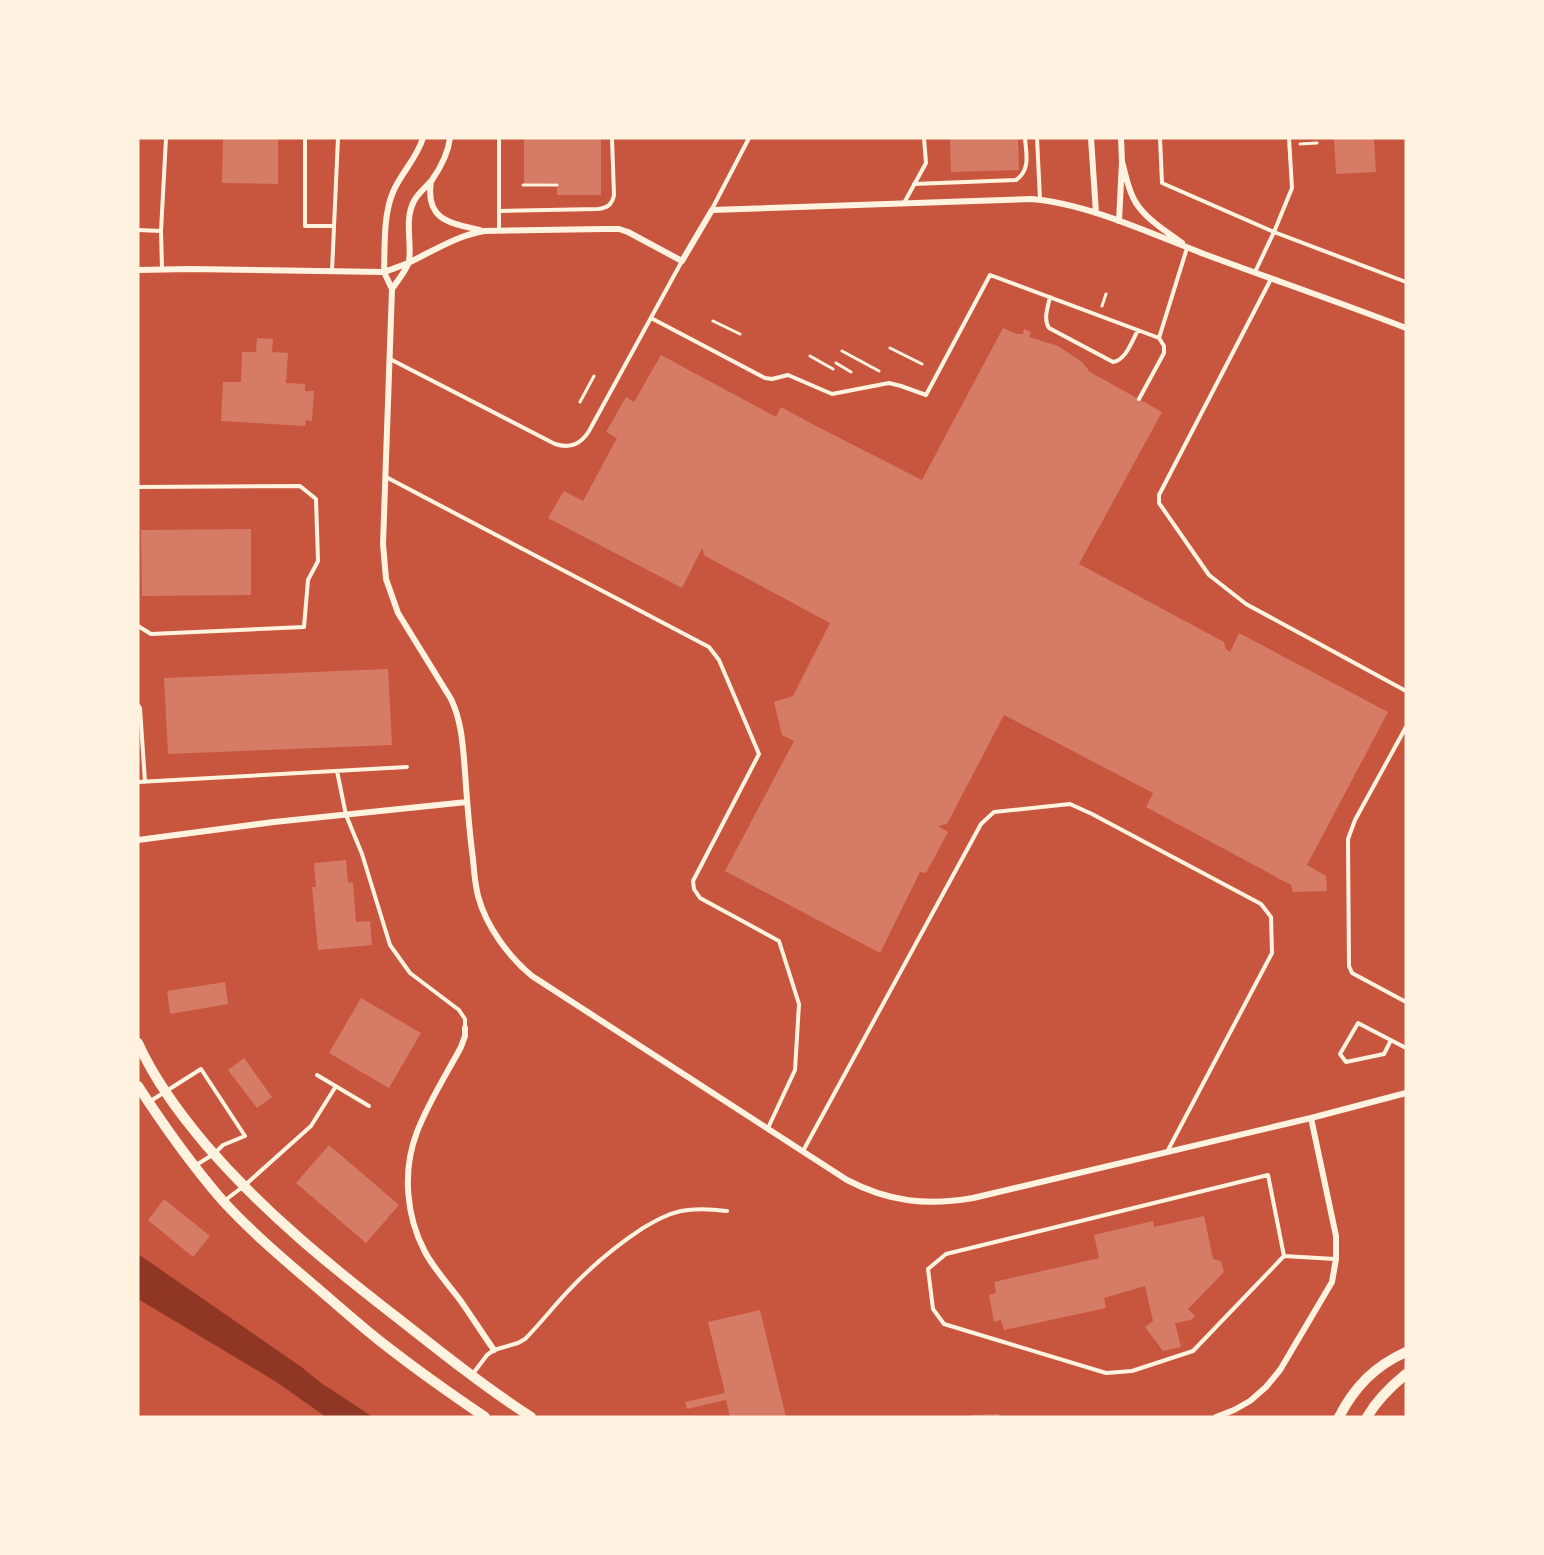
<svg xmlns="http://www.w3.org/2000/svg" width="1544" height="1555" font-family="Helvetica,sans-serif">
  <style>
    .water { fill: #8f3625 }
    .building { fill: #d67c66 }
    .lines { fill: none; stroke-linecap: round; stroke-linejoin: round }
    .path { stroke: #fff3e0; stroke-width: 3 }
    .service { stroke: #fff3e0; stroke-width: 4 }
    .minor { stroke: #fff3e0; stroke-width: 6 }
    .secondary { stroke: #fff3e0; stroke-width: 10 }
    .primary { stroke: #fff3e0; stroke-width: 10 }
  </style>
  <rect width="100%" height="100%" fill="#c8553d"/>
  <path class="water" d="M138,1254l162,112 21,17 52,34h-47l-48,-34 -140,-84z"/>
  <path class="building" d="M223,138h55v46l-56,-1z
    M601,138v57h-44v-12l-33,1v-45z
    M950,138h68l1,32 -68,2z
    M1334,138h40l2,34 -40,2z
    M1003,328l14,6h6l1,-5 7,3 -2,5 29,9 24,16 8,10 72,40 -83,152 145,78 2,7 4,3 9,-19 149,79 -81,153 19,11 1,15 -34,1 -2,-7 -145,-78 7,-14 -149,-78 -57,109 -9,2 10,6 -22,41 -6,-1 -40,81 -155,-82 69,-130 -12,-6 -8,-33 19,-6 37,-73 -125,-67 -3,-8 -20,40 -134,-70 16,-27 19,10 34,-63 -11,-6 20,-35 8,5 27,-47 115,62 5,-10 37,20 104,53z
    M257,338l16,1 -1,13 16,1 -2,30 19,1v7h9l-2,30 -6,-1 -1,6 -84,-5 2,-39h18l1,-30h14z
    M251,529v66l-109,1 -1,-66z
    M388,669l4,76 -224,9 -4,-76z
    M346,860l2,23 5,-1 3,40 14,-1 2,24 -54,5 -6,-63h4l-2,-24z
    M225,982l3,22 -58,10 -3,-23z
    M361,998l60,35 -32,55 -60,-35z
    M244,1058l28,39 -15,11 -29,-38z
    M329,1145l70,60 -33,38 -70,-60z
    M164,1199l46,37 -17,21 -45,-37z
    M1204,1216l9,43 8,2 3,11 -36,37 7,7 -4,4 -16,3 6,24 -18,4 -18,-24 8,-6 -8,-35 -41,12 2,10 -102,22 -3,-10 -7,2 -5,-27 7,-2 -2,-11 105,-24 -5,-23 59,-14 1,6z
    M760,1310l26,107h-56l-4,-17 -39,9 -2,-7 40,-9 -17,-71z
    M999,1414v3h-28v-2z"/>
  <g class="lines">
    <path class="path" d="M1300,144l17,-1
      M523,185h34
      M1102,306l4,-12
      M713,321l27,13
      M890,348l32,16
      M842,351l37,20
      M810,356l23,13
      M836,363l15,9
      M580,402l14,-26"/>
    <path class="service" d="M305,138v88h29
      M1037,138l3,61
      M1160,138l2,45 112,49 132,50
      M914,184l102,-4c15,-10 10,-27 9,-42
      M904,203l22,-40 -2,-25
      M712,209l37,-71
      M499,211l99,-2c9,-1 14,-4 16,-14l-2,-57
      M138,230l23,1
      M499,230v-92
      M162,269l-1,-38 5,-93
      M332,271l6,-133
      M1255,272l19,-40 18,-44 -3,-50
      M1271,279l-112,216v8l50,72 37,29 160,87
      M1050,297c-2,10 -7,22 -1,31l64,34c13,-2 19,-21 25,-32
      M651,318l114,60 7,1 16,-4 44,19 57,-11 12,3 25,9 64,-120 169,63 28,-90
      M390,359l165,85c15,5 26,0 34,-13l93,-170
      M1139,399l25,-46v-7l-5,-8
      M386,477l323,170 10,13 40,94 -66,127 1,8 6,9 79,43 20,63 -4,66 -27,58
      M138,487l162,-1 16,13 2,62 -10,19 -4,47 -153,7 -13,-8
      M138,705l2,3 5,74
      M1406,727l-51,93 -7,19 1,127 3,7 54,29
      M337,771l9,44 16,39 28,91 20,28 49,37 6,9v9
      M138,782l269,-15
      M1391,1040l-7,14 -38,8 -6,-8 18,-31 48,25
      M317,1075l52,31
      M149,1102l52,-33 44,67 -22,9 -9,9 -18,11
      M803,1151l178,-327 13,-12 76,-8 22,10 169,90 10,13 1,36 -105,199
      M224,1201l20,-15 67,-60 25,-40
      M1284,1256l-16,-81 -322,79 -18,15 5,40 11,15 162,49 26,-2 61,-20 91,-95 51,3
      M472,1375l15,-20 7,-5 24,-7 7,-4c17,-17 31,-36 47,-52 21,-22 45,-42 71,-59 12,-7 24,-14 38,-17 15,-3 30,-2 46,0"/>
    <path class="minor" d="M1091,138l5,75
      M1122,162c4,13 6,29 14,41 11,17 30,28 46,40
      M431,181c-6,39 18,42 49,49
      M1119,221l3,-59 -1,-24
      M138,270l52,-1 194,3c8,-3 18,-6 26,-10 25,-12 46,-26 74,-31l120,-2h15l9,3 54,29 30,-51 319,-11c55,4 121,35 173,55 67,25 135,48 202,74
      M384,272l8,17 -9,255 3,35 12,34 53,86c11,23 12,48 14,73 2,29 4,58 8,87 1,13 2,25 5,37 8,30 30,60 54,80l315,204c42,22 80,26 126,18l338,-80 95,-25
      M384,272c1,-26 -1,-56 9,-80 8,-19 24,-34 30,-54
      M392,289c5,-8 15,-19 17,-28 3,-19 -5,-41 5,-60 4,-8 12,-14 18,-21 9,-13 16,-26 18,-42
      M138,840l136,-18 193,-20
      M465,1028v8l-4,11c-15,28 -33,56 -44,85 -15,39 -11,84 8,120 9,17 24,33 35,48 12,17 22,33 34,50
      M1216,1417l18,-7 16,-9 16,-14 14,-17 52,-88 4,-23v-23l-25,-118"/>
    <path class="secondary" d="M138,1043c17,38 42,71 68,102 58,67 123,120 193,174 43,34 86,68 132,98
      M138,1086c26,40 53,78 84,114 30,33 66,63 100,92 21,18 41,36 63,53 32,25 66,49 100,72"/>
    <path class="primary" d="M1339,1417c16,-31 36,-51 67,-65
      M1367,1417c10,-17 23,-30 39,-43"/>
  </g>
  <rect width="1544" height="1555" fill="none" stroke="#fff3e0" stroke-width="279"/>
</svg>
